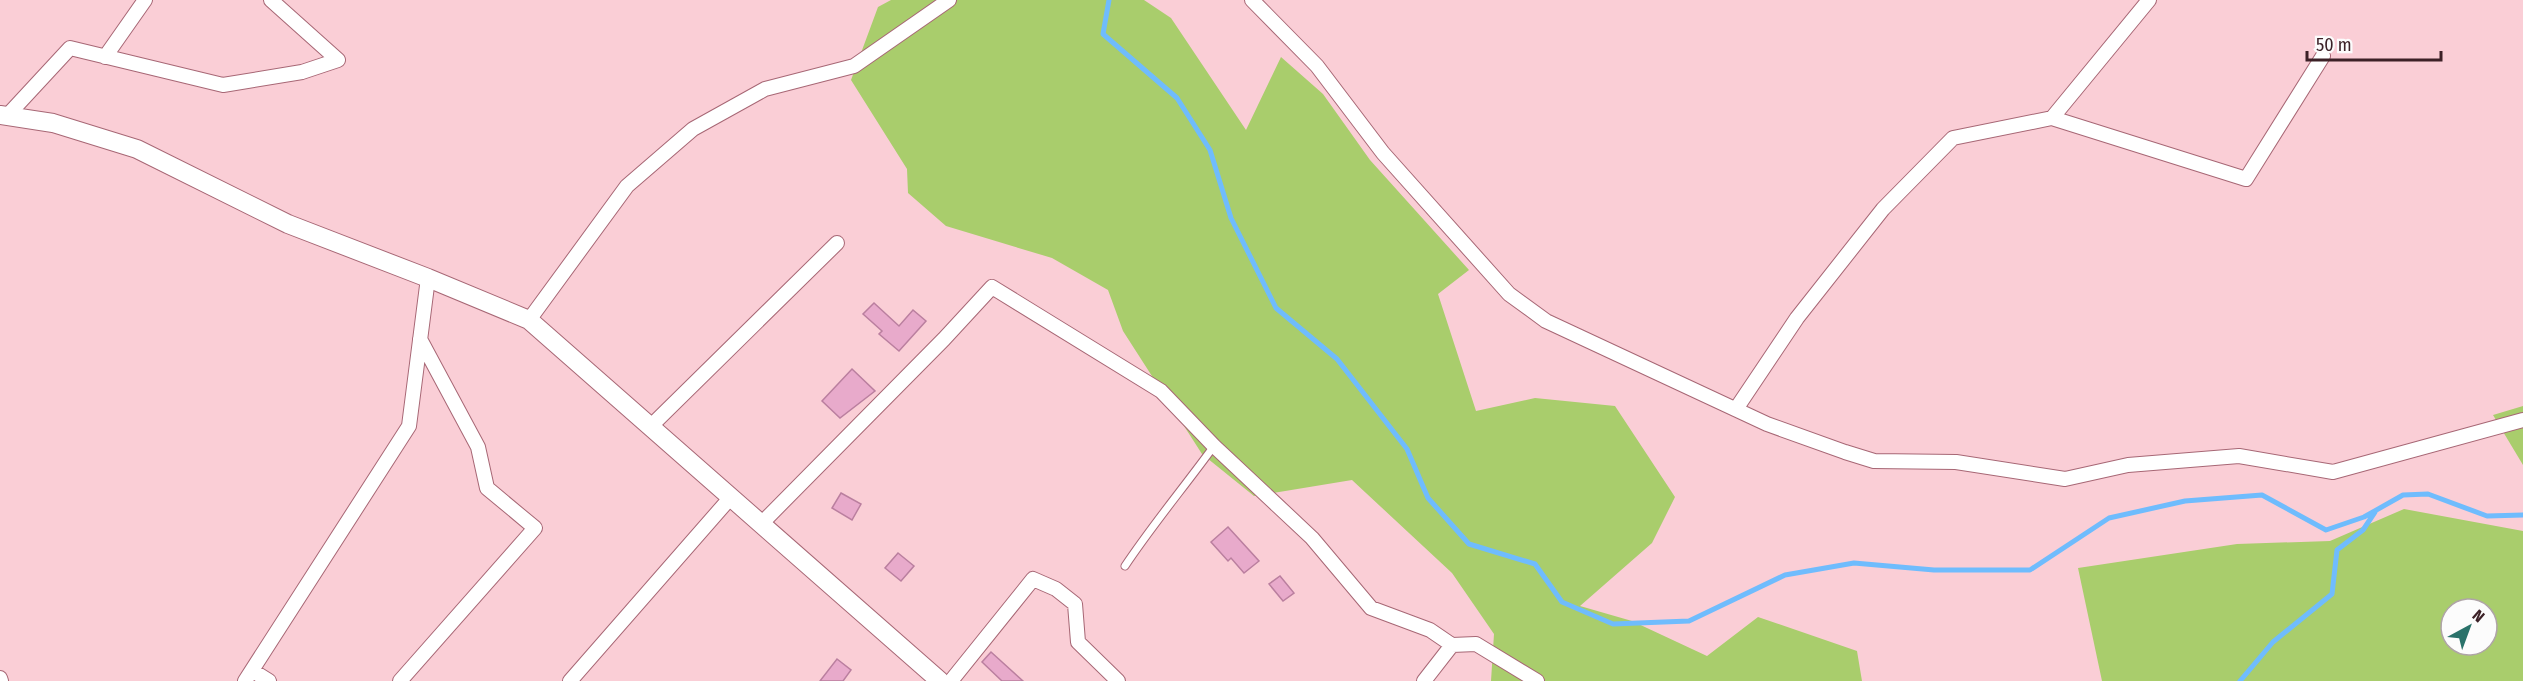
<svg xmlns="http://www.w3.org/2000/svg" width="2523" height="681" font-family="'Fira Sans Condensed',sans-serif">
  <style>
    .green { fill: #a9cd6c; fill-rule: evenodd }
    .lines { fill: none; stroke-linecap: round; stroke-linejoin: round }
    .stream { stroke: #6fbcfd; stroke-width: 5 }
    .building { fill: #e8aacb; stroke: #ba7f9f; stroke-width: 1.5 }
    .service-casing { stroke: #a76775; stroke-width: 9 }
    .minor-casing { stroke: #a76775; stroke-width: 16 }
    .tertiary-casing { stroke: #a76775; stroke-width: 20 }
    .service { stroke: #fff; stroke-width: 7 }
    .minor { stroke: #fff; stroke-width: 14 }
    .tertiary { stroke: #fff; stroke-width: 18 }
  </style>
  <rect width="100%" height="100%" fill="#faced6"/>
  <path class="green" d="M891,0h253l27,18 75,112 35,-73 42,37 47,66 99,110 -31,24 38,117 59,-13 80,8 60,91 -23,46 -72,63 52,15 75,35 51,-39 99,34 5,30h-371l3,-47 -42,-61 -100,-93 -98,16 -52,-42 -79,-123 -15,-41 -56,-32 -106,-32 -38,-33 -1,-24 -56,-89 27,-73z
    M2523,406v59l-30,-50z
    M2404,509l119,22v150h-421l-24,-113 159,-24 93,-3zM2451,609h36v36h-36z"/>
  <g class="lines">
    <path class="stream" d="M1109,0l-6,34 74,64 33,52 21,68 45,90 61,51 70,90 21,49 41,46 66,20 27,38 51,22 76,-3 96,-46 69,-12 80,7h96l79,-52 76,-17 77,-6 64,35 38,-13 39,-22 25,-1 59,22 36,-1
      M2240,681l33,-39 59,-48 5,-44 26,-20 12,-18"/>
  </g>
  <path class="building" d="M874,303l25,23 14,-16 13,11 -27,30 -20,-17 3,-3 -19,-17z
    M852,369l23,22 -35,27 -18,-17z
    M841,493l20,11 -9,16 -20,-12z
    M1228,527l31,34 -15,12 -13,-15 -3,3 -17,-19z
    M898,553l16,13 -13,15 -16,-13z
    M1280,576l14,17 -11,8 -14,-17z
    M991,652l32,29h-21l-20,-19z
    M837,659l14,11 -8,11h-23z"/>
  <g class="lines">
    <g class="service-casing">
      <path id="service" d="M1125,566c28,-42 60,-80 89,-120"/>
    </g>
    <g class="minor-casing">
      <path id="minor" d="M1252,0l65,66 66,87 126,141 37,27 221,103 78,28 29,9 82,1 109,17 63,-14 111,-9 94,16 190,-52
        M105,57l40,-57
        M7,116l63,-68 153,37 79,-13 36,-12 -67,-60
        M2052,118l97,-118
        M529,320l98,-134 66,-57 72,-40 89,-23 95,-66
        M1736,409l61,-91 86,-109 70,-71 99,-20 194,61 77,-123
        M650,427l187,-184
        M761,524l183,-185 48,-52 169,104 53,55 98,92 59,70 59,22 22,15 24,-1 61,37
        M253,671l16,10
        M0,678l1,3
        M245,681l164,-255 19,-148
        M400,681l135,-153 -48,-40 -9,-41 -58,-108
        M570,681l161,-184
        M951,681l82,-102 23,10 19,15 3,38 40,39
        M1424,681l28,-36"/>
    </g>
    <g class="tertiary-casing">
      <path id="tertiary" d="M0,115l53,8 84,26 151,75 140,54 101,42 411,361"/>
    </g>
    <use href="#service" class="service"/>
    <use href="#minor" class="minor"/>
    <use href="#tertiary" class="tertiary"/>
  </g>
  <g transform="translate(2469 627) rotate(41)"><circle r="28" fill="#fcfcfc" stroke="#afa4a7" stroke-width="1.5"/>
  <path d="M0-4.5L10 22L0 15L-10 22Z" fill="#2a726a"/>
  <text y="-9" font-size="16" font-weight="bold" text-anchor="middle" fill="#3c2127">N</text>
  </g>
  <path d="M2307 51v9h134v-9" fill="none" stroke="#3c2127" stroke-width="3"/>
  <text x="2316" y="51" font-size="18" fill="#3c2127" stroke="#fcfcfc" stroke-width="4.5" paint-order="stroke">50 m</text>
</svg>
